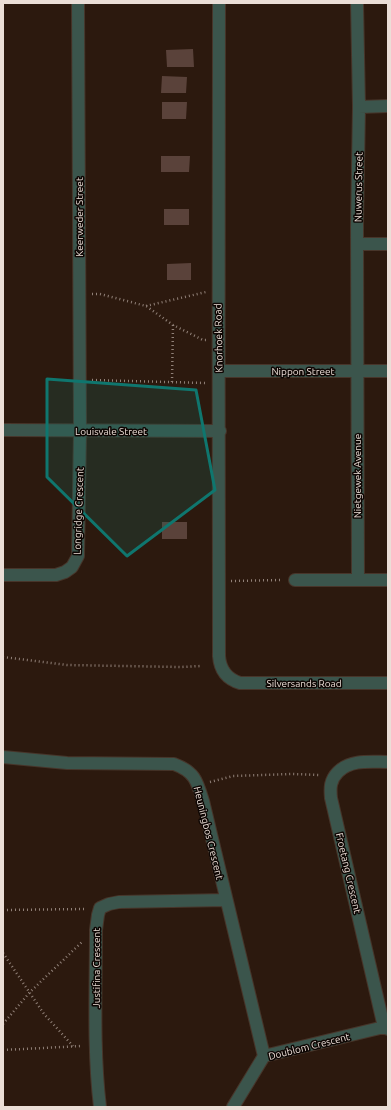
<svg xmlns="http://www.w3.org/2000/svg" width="391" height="1110" font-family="Ubuntu,sans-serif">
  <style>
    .building { fill: #5a423a }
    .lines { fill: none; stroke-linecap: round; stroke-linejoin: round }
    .minor-casing { stroke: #47352a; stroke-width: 14 }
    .path { stroke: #918178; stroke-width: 2.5; stroke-dasharray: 1 3; stroke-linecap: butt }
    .minor { stroke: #3b554c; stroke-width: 12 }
    .marked { fill: #0f766e; fill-opacity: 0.2; stroke: #0f766e; stroke-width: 3; stroke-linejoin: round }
    .labels { text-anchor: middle; stroke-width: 3; stroke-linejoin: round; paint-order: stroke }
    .street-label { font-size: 10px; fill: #ebded7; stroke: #0e0603 }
  </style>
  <rect width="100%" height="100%" fill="#2c190e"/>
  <path class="building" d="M193,49l1,18h-27l-1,-17z
    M162,76l25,1 -1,16h-25z
    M162,102h25l-1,17h-24z
    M161,156h29l-1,16h-28z
    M164,209h25v16h-25z
    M191,263v17h-24v-16z
    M162,522h25v17h-25z"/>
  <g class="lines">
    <g class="minor-casing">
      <path id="minor" d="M219,3c-1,218 0,435 0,653 1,14 8,23 21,27h148
        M357,3l2,104 -2,119 1,354
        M359,107l29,-1
        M357,244h31
        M219,371h169
        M3,430l217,1
        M3,575h53l9,-3 7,-5 6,-11 2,-125 -2,-428
        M295,580h93
        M3,757l64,6 107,1c21,8 23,17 29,37l61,255
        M384,1027l-53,-229c-1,-10 -1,-18 7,-26 13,-13 33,-10 50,-10
        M100,1107c-7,-58 -4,-118 -4,-177l2,-15 2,-7 9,-4 10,-2 107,-2
        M233,1107l31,-51 120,-29 4,2"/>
    </g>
    <path class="path" d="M92,294h8l46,12 27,19 30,15h3
      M146,306l60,-14
      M92,380l113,3
      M172,382l1,-57
      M231,581l51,-1
      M3,657l64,8 113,2 22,-1
      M210,782l23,-6 59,-2 28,1
      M3,910l83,-1
      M3,953l41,61 29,32
      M3,1024l27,-32 52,-50
      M3,1050l79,-4"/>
    <use href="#minor" class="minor"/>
  </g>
  <path class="marked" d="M47,379l149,11 19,100 -88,66 -80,-79z"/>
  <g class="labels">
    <g class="street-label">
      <text transform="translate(358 187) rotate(-89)" y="4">Nuwerus Street</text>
      <text transform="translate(79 217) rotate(-90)" y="4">Keerweder Street</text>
      <text transform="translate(218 338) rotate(-91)" y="4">Knorhoek Road</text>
      <text x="303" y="375">Nippon Street</text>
      <text x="111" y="435">Louisvale Street</text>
      <text transform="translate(357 476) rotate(-90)" y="4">Nietgewek Avenue</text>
      <text transform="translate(78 511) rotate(-88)" y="4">Longridge Crescent</text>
      <text x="304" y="687">Silversands Road</text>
      <text transform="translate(209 833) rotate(76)" y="4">Heuningbos Crescent</text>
      <text transform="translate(349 873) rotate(77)" y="4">Froetang Crescent</text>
      <text transform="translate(96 968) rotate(-90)" y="4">Justifina Crescent</text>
      <text transform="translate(309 1046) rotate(-14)" y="4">Doublom Crescent</text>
    </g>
  </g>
  <rect width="391" height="1110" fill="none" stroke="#ebded7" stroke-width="8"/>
</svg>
